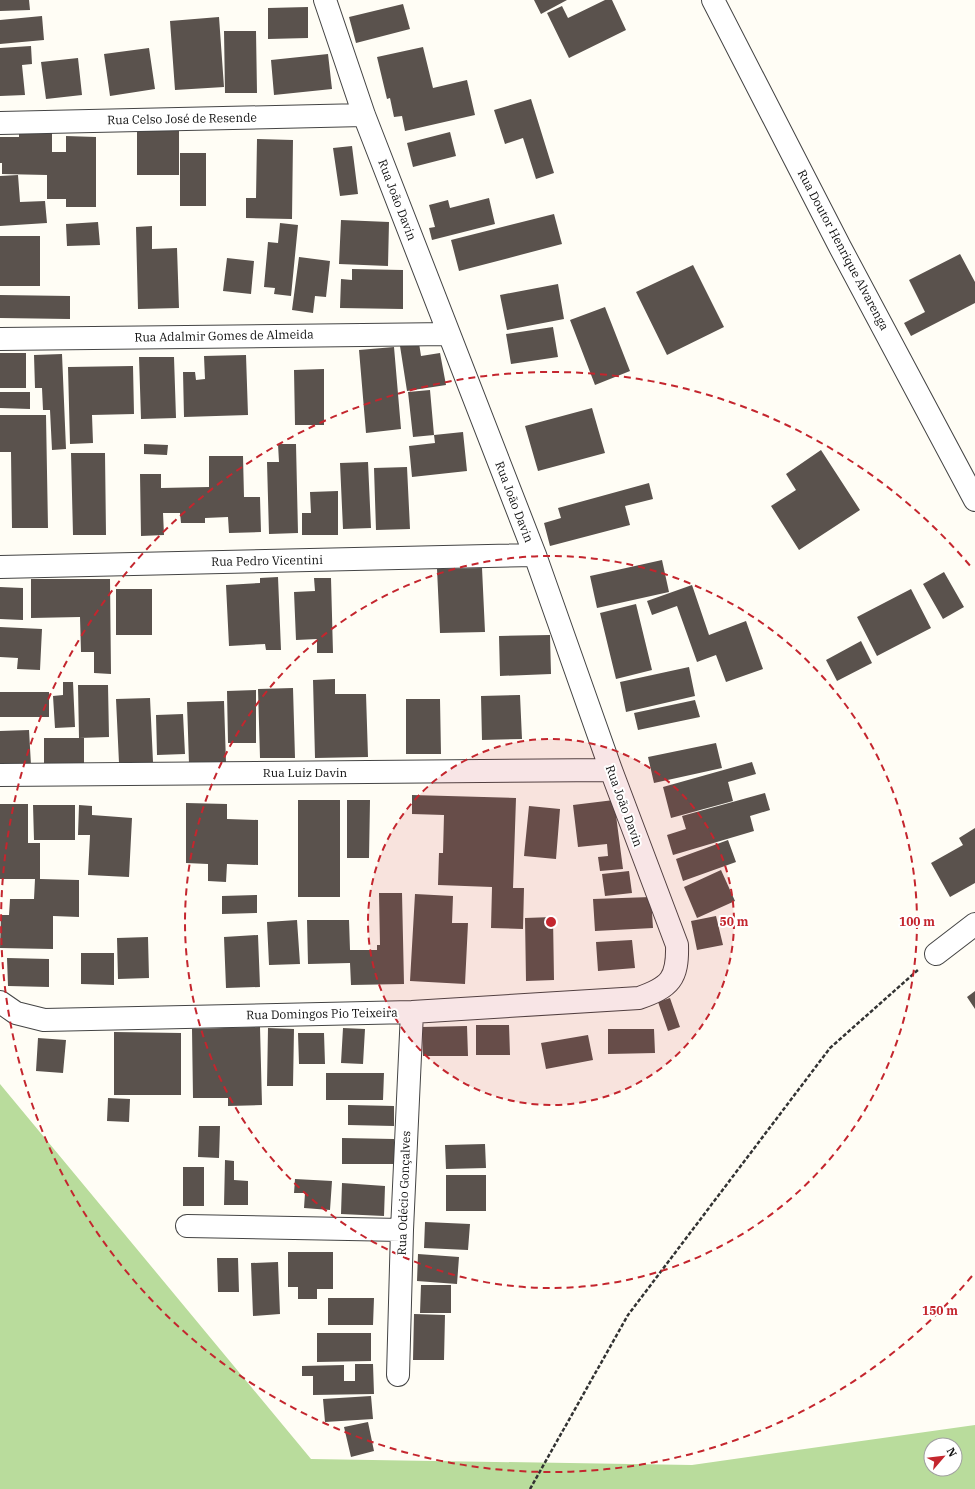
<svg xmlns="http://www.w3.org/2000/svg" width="975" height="1489" font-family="'IBM Plex Serif',serif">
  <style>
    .forest { fill: #b9dc9c; fill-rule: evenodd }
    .building { fill: #5a524d }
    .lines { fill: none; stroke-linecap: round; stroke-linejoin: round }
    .street-casing { stroke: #444; stroke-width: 24 }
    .path { stroke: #333; stroke-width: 2.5; stroke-dasharray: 4 2; stroke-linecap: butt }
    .street { stroke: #fff; stroke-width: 22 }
    .ring { fill: none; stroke: #c4262e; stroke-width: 2; stroke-dasharray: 7 5 }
    .labels { text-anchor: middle; stroke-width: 4; stroke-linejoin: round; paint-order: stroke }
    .street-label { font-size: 12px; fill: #111; stroke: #fff }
    .centre { fill: #c4262e; stroke: #fff; stroke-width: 2 }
    .ring-label { font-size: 12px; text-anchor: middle; font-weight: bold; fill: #c4262e; stroke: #fff; stroke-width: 4; stroke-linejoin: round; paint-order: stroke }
  </style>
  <rect width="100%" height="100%" fill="#fffdf5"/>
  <path class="forest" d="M0,1084l311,375 381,6 283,-40v64h-975zM931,1445h24v24h-24z"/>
  <path class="building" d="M0,0h29l1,10 -30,1z
    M534,0h33l-26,14z
    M605,0h7l14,30 -57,28 -22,-45 15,-7 6,12z
    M403,4l7,25 -54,14 -7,-26z
    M308,7v31l-40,1v-31z
    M42,16l2,24 -44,4v-24z
    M219,17l5,70 -49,3 -5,-69z
    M224,31h32l1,62h-32z
    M31,46l1,18 -10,1 3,30 -25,1v-48z
    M423,47l10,41 34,-8 8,35 -70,16 -3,-15 -8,1 -4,-19 -3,1 -10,-42z
    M149,48l6,41 -45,7 -6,-42z
    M328,54l4,35 -58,6 -3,-35z
    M78,58l4,37 -36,4 -5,-37z
    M531,99l23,74 -18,6 -13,-41 -18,6 -11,-34z
    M137,131h42v44h-42z
    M19,132h33v20h14v-16l30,1v70h-30v-8h-19v-24l-45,-1v-11h-2v-26h19z
    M450,132l6,24 -43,11 -6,-24z
    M257,139l36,1 -1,79 -46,-1v-20h10z
    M352,146l6,48 -18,2 -7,-48z
    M180,153h26v53h-26z
    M18,175l2,27 25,-1 2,22 -47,3v-50z
    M489,198l6,26 -63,16 -3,-12 6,-1 -6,-22 19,-5 2,8z
    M554,214l8,30 -103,27 -8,-31z
    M341,220l48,2 -1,44 -49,-2z
    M98,222l2,23 -33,1 -1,-22z
    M280,223l18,2 -7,71 -17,-2 1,-6 -11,-1 4,-45 10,1z
    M152,226v23l25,-1 2,60 -41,1 -2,-82z
    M0,236h40v50h-40z
    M960,254l15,28v21l-64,33 -7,-13 21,-11 -16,-32z
    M299,257l31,4 -4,36 -11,-1 -2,17 -21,-3z
    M227,258l27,3 -3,33 -28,-3z
    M693,265l31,62 -57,28 -31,-63z
    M352,269l51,1v39l-63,-1 1,-29 11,1z
    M558,284l6,35 -57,11 -7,-35z
    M0,295l70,1v23l-70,-1z
    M605,307l25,64 -35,14 -25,-65z
    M553,327l5,30 -47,7 -5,-30z
    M419,343l2,13 19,-3 6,32 -39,6 -7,-45z
    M394,347l7,82 -35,4 -7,-83z
    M0,353h26v35h-26z
    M62,354l4,95 -14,1 -2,-40h-7l-1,-22h-7l-1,-33z
    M246,355l2,60 -64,2 -1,-45h12l1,8 9,-1 -1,-23z
    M139,357h35l2,61 -35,1z
    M133,366l1,48 -42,1 1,28 -23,1 -2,-77z
    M324,369v56h-29l-1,-55z
    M430,390l4,45 29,-3 4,39 -55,6 -3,-31 26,-3 -1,-8 -21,2 -5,-45z
    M0,392h30v17l-30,-1z
    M592,408l13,45 -67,18 -13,-45z
    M0,415h46l2,113h-36l-1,-76h-11z
    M144,444l24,1 -1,10 -23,-1z
    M278,444h18l2,89 -29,1 -2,-72h12z
    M821,450l39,60 -61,40 -28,-44 25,-16 -10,-16z
    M71,453h34l1,82h-33z
    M209,456h34l1,41h16l1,35 -32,1 -1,-16 -23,1v5h-24l-1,-10h-17l1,22 -23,1 -1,-62h21v14l48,-1z
    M368,462l3,66 -28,1 -3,-66z
    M407,467l3,62 -34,1 -2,-62z
    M649,483l4,16 -28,7 5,19 -80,21 -6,-23 17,-5 -3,-10z
    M338,491v44h-36v-22h9l-1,-21z
    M662,560l7,32 -72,16 -7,-32z
    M482,568l3,64 -45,1 -3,-64z
    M944,572l20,35 -21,12 -20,-35z
    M278,577l3,73h-15l-1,-6 -36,2 -3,-61 34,-2v-5z
    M314,578h17l2,75h-16v-14l-21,1 -2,-48 21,-1z
    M31,579h79l1,95 -17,-1v-21h-13l-1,-35 -49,1z
    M692,585l17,50 37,-14 17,48 -37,13 -10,-27 -19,7 -20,-56 -25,9 -5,-14z
    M0,587l23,1v32l-23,-1z
    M116,589h36v46h-36z
    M911,589l20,39 -54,28 -20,-39z
    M636,604l16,66 -36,9 -16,-66z
    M0,627l42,2 -2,41 -23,-1 1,-11 -18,-1z
    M550,635l1,39 -51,2 -1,-40z
    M861,641l11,22 -35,18 -11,-21z
    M689,667l6,29 -69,16 -6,-30z
    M335,679v15h31l2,63 -53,1 -2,-78z
    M63,682h10l2,45 -20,1 -2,-32 10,-1z
    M78,685h30l1,52 -30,1z
    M293,688l2,70h-35l-2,-69z
    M256,690v53h-28l-1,-52z
    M0,692h49v25h-49z
    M520,695l2,44 -40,1 -1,-44z
    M150,698l3,64 -34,1 -3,-64z
    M406,699h34l1,55h-35z
    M695,700l5,17 -62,13 -4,-17z
    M224,701l2,62 -37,1 -2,-62z
    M183,714l2,40 -28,1 -1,-40z
    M29,730l2,35 -31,1v-35z
    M44,738h40v27h-40z
    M716,743l6,25 -68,15 -6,-26z
    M752,762l4,12 -28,8 5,19 -62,17 -8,-31z
    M765,793l5,17 -20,6 4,15 -81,24 -6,-20 19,-6 -4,-13z
    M412,795l104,3 -3,90h11l-1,41 -32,-1 1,-41 -54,-2 1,-32h4l1,-38 -32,-1z
    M298,800h42v97h-42z
    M347,800h23l-1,58h-22z
    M614,800l9,69 -23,2 -2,-14 10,-1 -1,-12 -29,3 -5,-42z
    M186,803l41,1v15l31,1v45l-31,-1 -1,18 -18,-1v-17l-22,-1z
    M0,804h28v39h12v36l39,1v37l-26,-1v33l-53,-1 1,-33h8l1,-16h24l1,-20h-35z
    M33,805h42v35h-41z
    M79,805l13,1v9l40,3 -3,59 -41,-2 2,-40h-12z
    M529,806l31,3 -4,50 -32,-3z
    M975,828v55l-25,14 -19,-34 32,-18 -4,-7z
    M728,840l8,22 -53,19 -7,-22z
    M721,870l14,31 -38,17 -13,-31z
    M629,871l3,22 -27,3 -3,-22z
    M379,893h23l2,91 -53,1 -1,-22 -42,1 -1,-44h42l1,30h27v-5h3z
    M415,894l38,2 -1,27h16l-3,61 -55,-3z
    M257,895v18l-35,1v-18z
    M651,897l2,31 -58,3 -2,-32z
    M716,916l7,29 -26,5 -6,-29z
    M553,917l1,63 -28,1 -1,-63z
    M297,920l3,44 -31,1 -2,-43z
    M258,935l2,52 -34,1 -2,-51z
    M148,937l1,41 -31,1 -1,-41z
    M632,940l3,28 -37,3 -2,-29z
    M81,953h33v32l-33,-1z
    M7,958l42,1v28l-41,-1z
    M975,991v18l-8,-12z
    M670,998l10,29 -12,4 -10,-29z
    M476,1025h33l1,30h-34z
    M467,1026l1,30h-45l-1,-29z
    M260,1027l2,78 -34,1v-8h-35l-1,-69z
    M268,1028l26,1 -1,57h-26z
    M343,1028l22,1 -2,35 -22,-1z
    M608,1029h46l1,24 -47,1z
    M114,1032l67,1v62h-67z
    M298,1033h26l1,31h-26z
    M588,1035l5,25 -47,9 -5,-26z
    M38,1038l28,2 -3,33 -27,-2z
    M326,1073h58l-1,27h-57z
    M108,1098l22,1 -1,23 -22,-1z
    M348,1105l46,1v20l-46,-1z
    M199,1126h21l-1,32 -21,-1z
    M342,1138l52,1v25h-52z
    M485,1144l1,24 -40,1 -1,-24z
    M225,1160l9,1v19l14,1v24h-24z
    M183,1167h21v39h-21z
    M446,1175h40v36h-40z
    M295,1179l37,2 -2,29 -26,-2 1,-15h-11z
    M342,1183l43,3 -1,30 -43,-2z
    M425,1222l45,2 -2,26 -44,-2z
    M288,1252h45v37h-16v10h-19v-12h-10z
    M418,1254l41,3 -2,27 -40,-3z
    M217,1258h21l1,34h-21z
    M278,1262l2,52 -27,2 -2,-53z
    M421,1285h30v28h-31z
    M328,1298h46l-1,27h-45z
    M414,1314l31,1 -1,45h-31z
    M317,1333h54v28l-54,1z
    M355,1364h18l1,30 -61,1v-19h-11v-10l42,-1v16h11z
    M371,1396l2,23 -48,3 -2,-23z
    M368,1422l6,29 -23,6 -7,-30z"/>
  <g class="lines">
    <g class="street-casing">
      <path id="street" d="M713,0l127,247 135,253
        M0,123l364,-8
        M0,339l449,-5
        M0,567l535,-12
        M0,775l611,-5
        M936,954l39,-30
        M0,1002l16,11 28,7 368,-8 227,-14c31,-11 39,-19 38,-53l-66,-175 -76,-215 -171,-440 -39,-115
        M187,1226l215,4
        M398,1375l4,-145 10,-218"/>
    </g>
    <path class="path" d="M530,1489l98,-174 202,-267 89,-79"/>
    <use href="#street" class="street"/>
  </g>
  <circle cx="551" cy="922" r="183" fill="#c4262e" fill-opacity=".12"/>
  <g class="ring">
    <circle cx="551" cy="922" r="183"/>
    <circle cx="551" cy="922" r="366"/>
    <path d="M972 1276A550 550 0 1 1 972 568"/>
  </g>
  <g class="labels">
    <g class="street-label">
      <text transform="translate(182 119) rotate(-1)" y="4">Rua Celso José de Resende</text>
      <text transform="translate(397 200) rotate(69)" y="4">Rua João Davin</text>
      <text transform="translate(843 250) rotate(62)" y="4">Rua Doutor Henrique Alvarenga</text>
      <text transform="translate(224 336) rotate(-1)" y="4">Rua Adalmir Gomes de Almeida</text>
      <text transform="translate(514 502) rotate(69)" y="4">Rua João Davin</text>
      <text transform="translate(267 561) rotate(-1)" y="4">Rua Pedro Vicentini</text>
      <text x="305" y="777">Rua Luiz Davin</text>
      <text transform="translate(624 806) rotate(70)" y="4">Rua João Davin</text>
      <text transform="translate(322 1014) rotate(-1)" y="4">Rua Domingos Pio Teixeira</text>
      <text transform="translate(404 1193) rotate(-88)" y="4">Rua Odécio Gonçalves</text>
    </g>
  </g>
  <circle cx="551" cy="922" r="6" class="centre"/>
  <g class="ring-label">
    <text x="734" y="926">50 m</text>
    <text x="917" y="926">100 m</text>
    <text x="940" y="1315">150 m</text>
  </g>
  <g transform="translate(943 1457) rotate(62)"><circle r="19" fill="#ffffff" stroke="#a0a0a0"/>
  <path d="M0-3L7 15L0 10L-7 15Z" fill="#c4262e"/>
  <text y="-6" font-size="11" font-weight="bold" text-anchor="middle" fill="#111111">N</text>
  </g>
</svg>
